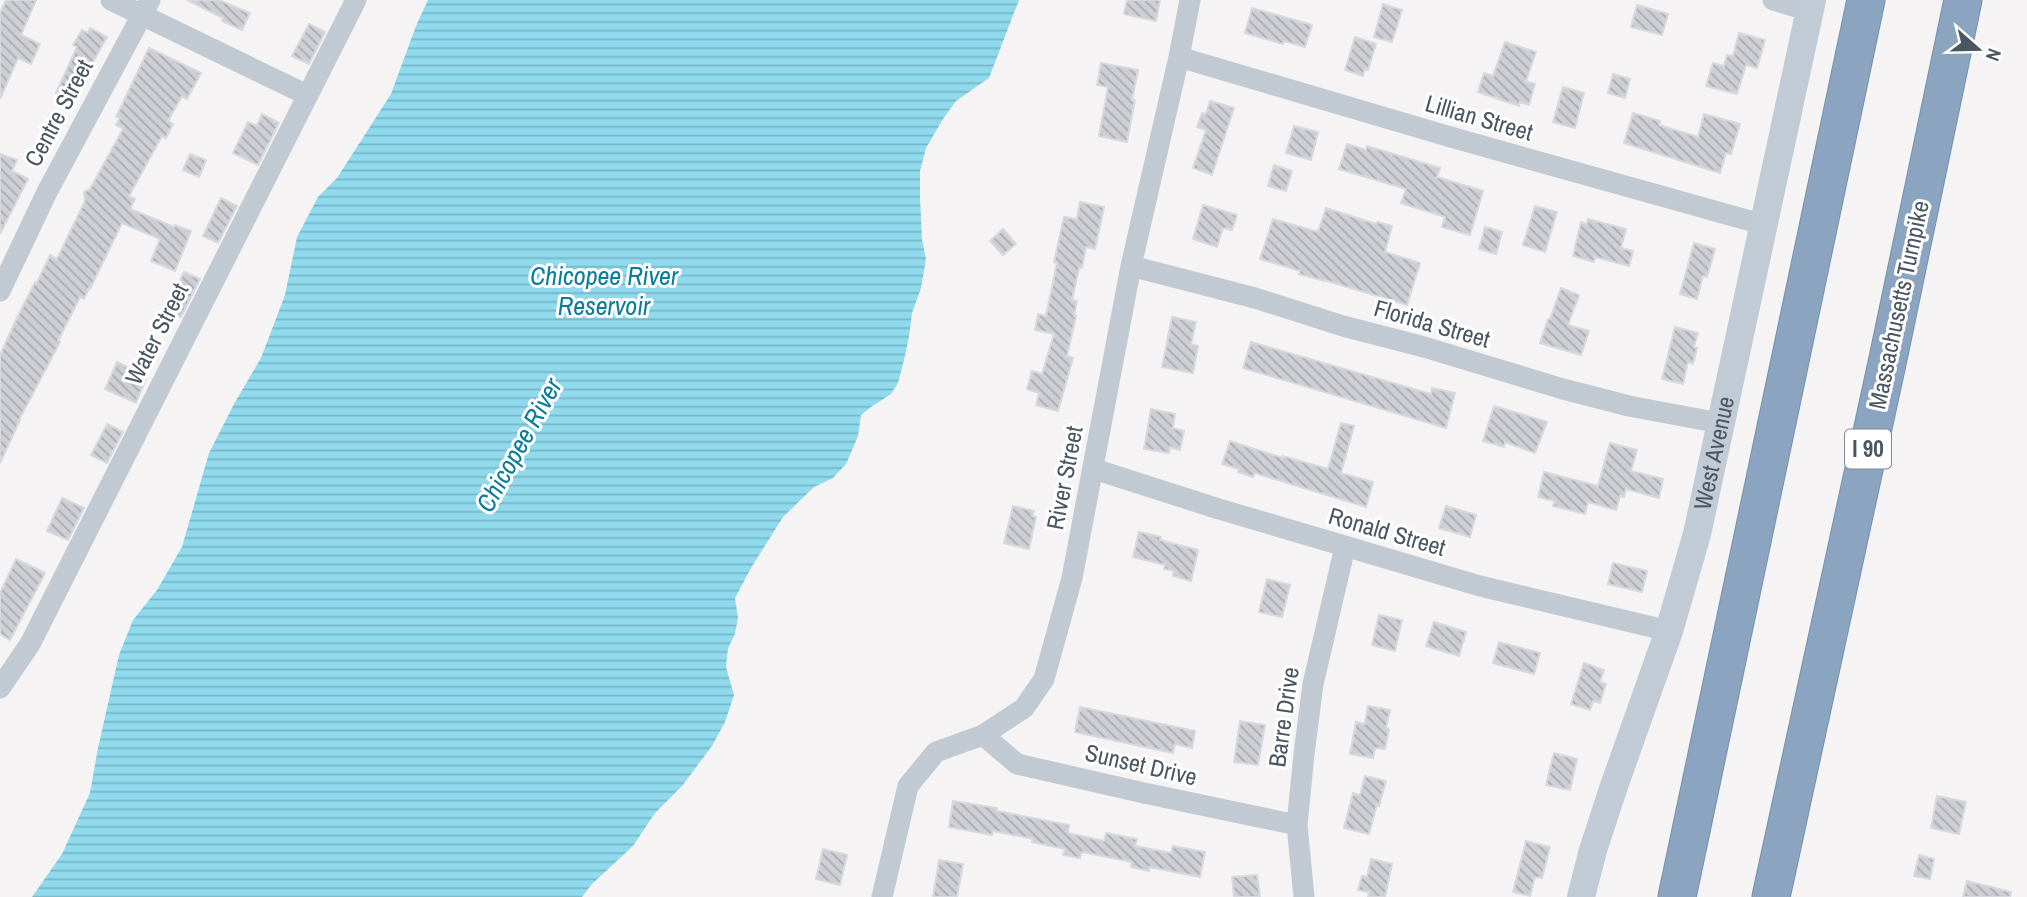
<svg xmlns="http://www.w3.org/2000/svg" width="2027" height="897" font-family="'Archivo Narrow',sans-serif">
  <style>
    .water { fill: url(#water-rules) }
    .building { fill: url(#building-back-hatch); stroke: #d7d9de; stroke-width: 2 }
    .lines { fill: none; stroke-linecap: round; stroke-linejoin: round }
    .motorway-casing { stroke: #7690ad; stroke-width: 39 }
    .minor { stroke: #c1cad2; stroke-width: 21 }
    .secondary { stroke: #c1cbd6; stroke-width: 28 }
    .motorway { stroke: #8ba5c1; stroke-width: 37 }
    .labels { text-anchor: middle; stroke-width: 6; stroke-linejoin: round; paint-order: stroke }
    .shield { fill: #fff; stroke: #808990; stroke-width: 2 }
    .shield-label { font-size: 23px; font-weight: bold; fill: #4a5661 }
    .street-label { font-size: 24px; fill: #4a5661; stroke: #fff }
    .water-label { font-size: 26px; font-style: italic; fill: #0c7c9b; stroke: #fff }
  </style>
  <defs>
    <pattern id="water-rules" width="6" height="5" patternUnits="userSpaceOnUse" patternTransform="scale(1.75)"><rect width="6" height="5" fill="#90daee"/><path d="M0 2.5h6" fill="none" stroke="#78b4c4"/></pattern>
    <pattern id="building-back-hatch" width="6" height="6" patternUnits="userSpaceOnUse" patternTransform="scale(1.75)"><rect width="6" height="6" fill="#cdcfd5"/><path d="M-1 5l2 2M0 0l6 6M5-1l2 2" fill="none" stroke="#a8abb0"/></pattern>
  </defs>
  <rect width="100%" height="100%" fill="#f5f3f3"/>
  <path class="water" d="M428,0h591l-30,78 -33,23 -13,18 -17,29 -6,23v26l2,43 4,19 -5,29 -9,25 -3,24 -5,23 -6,23 -7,11 -20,13 -10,8 -3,21 -12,28 -13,14 -19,9 -31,30 -32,51 -16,30 3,20 -3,16 -7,14 -2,19 8,28 -9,27 -13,24 -30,40 -27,27 -22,33 -41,38 -10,13h-550l30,-43 28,-61 8,-45 21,-93 14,-35 24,-30 25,-43 27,-94 25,-49 27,-46 24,-63 12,-58 21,-40 19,-19 54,-84 25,-68z"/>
  <path class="building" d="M6,0h30l-15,35 19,9 -9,20 -13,-6 -18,41v-86z
    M187,0h32l31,13 -8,17 -20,-9 1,-3z
    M1127,0h33l-4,21 -32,-7z
    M1383,4l19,6 -10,32 -18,-5z
    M1637,5l31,9 -6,21 -31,-8z
    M1252,8l60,17 -7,22 -21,-6 -1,3 -38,-11z
    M309,24l16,8 -16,32 -17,-8z
    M90,28l17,9 -23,41 -10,23 -18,-8 21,-46 -4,-2 9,-15 6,3z
    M1739,33l26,7 -8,28 -11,-3 -9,29 -31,-8 7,-23 11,3 3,-11 6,1z
    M1355,37l21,7 -8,26 -3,-1 -2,7 -18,-6z
    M1505,42l31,10 -10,29 9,3 -6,21 -9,-3 -1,4 -41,-14 6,-19 9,3z
    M149,48l52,25 -14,26 -5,-3 -14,25 5,3 -7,14 -4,-2 -33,60 6,3 -5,10 44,18 1,-2 16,6 -16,40 -24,-10 9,-22 -38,-16 -32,66 -1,-1 -5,11 -4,-2 -22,44 2,1 -41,78h1l-20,43v-108l17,-37 18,-36 2,1 13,-28 7,4 28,-58 -1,-9 6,-3 33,-60 -7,-4 4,-7 -4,-1z
    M1101,63l37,7 -6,30h3l-8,42 -28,-6 9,-49 -11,-2z
    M1613,74l17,5 -5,19 -17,-5z
    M1563,87l21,6 -9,35 -22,-6z
    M1210,101l24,7 -22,67 -19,-7 13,-38 -9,-3 5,-14 4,1z
    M1633,113l27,8 -1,4 39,12 6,-23 36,10 -9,30 -5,-1 -6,20 -96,-30z
    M262,114l17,9 -21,42 -25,-12 15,-31 9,4z
    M1294,126l24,6 -7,28 -25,-7z
    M1347,144l19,6 1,-4 73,22 -3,9 46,14 -13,44 -28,-8 3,-10 -44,-14 5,-14 -67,-20z
    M0,154l17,6 -5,11 16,8 -28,55z
    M190,154l16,6 -7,17 -16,-7z
    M1274,165l18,6 -6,20 -18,-5z
    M221,198l16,8 -19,37 -15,-7z
    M1080,202l24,5 -9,42 -9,-2 -4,21h-3l-7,32 5,1 -3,15h2l-9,40 6,2 -15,53 -22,-6 3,-12 -12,-4 5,-18 10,3 12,-40 -19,-4 3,-16 8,2 11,-53 -3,-1 10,-45 13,2z
    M1203,205l34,10 -5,15 -9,-2 -6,19 -24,-8z
    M1535,206l22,6 -12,40 -22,-7z
    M1326,208l50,16 1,-2 15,4 -7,26 35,11 -13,42 -83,-25v1l-25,-7 1,-3 -40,-12 13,-40 45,13z
    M1588,219l38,10 -5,19 12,3 -4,15 -34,-9 -1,5 -21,-6 8,-34 6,2z
    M1485,227l17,5 -6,22 -17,-5z
    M1003,229l13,15 -13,11 -13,-14z
    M1694,243l21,6 -8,28 -4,-1 -6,23 -17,-5z
    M184,272l16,7 -19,38 -12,-6 3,-6 -3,-2z
    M1561,288l18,7 -11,30 21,6 -8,24 -41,-12 8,-24h2z
    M1172,317l24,5 -5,22 7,2 -5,27 -31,-6z
    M1675,327l23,6 -4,14 3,1 -4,16 -5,-2 -5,22 -21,-5z
    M1251,342l180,52 1,-6 23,5 -9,35 -203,-60z
    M117,362l19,9 -1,2 11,6 -10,24 -31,-14z
    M1494,406l53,16 -12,31 -30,-11 -1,5 -21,-6z
    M1151,409l24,5 -2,14 11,3 -4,19 -10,-3 -1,6 -25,-4z
    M1341,423l13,3 -13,47 32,9 -7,25 -111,-34 -2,4 -15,-5 1,-3 -17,-5 8,-23 53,17v-2l45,13z
    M107,424l16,8 -16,31 -16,-8z
    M1610,443l27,7 -6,21 32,8 -4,19 -33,-9 -2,8 -4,-1 -4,14 -28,-8 -3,12 -32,-8 2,-5 -17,-4 6,-25 54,14z
    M62,498l22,10 -16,32 -21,-9z
    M1013,506l21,5 -2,5 4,1 -7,32 -25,-6z
    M1446,506l30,9 -6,22 -31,-9z
    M1139,532l22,5 -1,3 38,10 -7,31 -18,-5 1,-5 -10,-2 1,-4 -32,-8z
    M16,559l29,14 -35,67 -10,-6v-41z
    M1613,563l34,8 -5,21 -34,-8z
    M1267,579l23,6 -8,32 -23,-5z
    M1379,615l23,5 -7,31 -23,-6z
    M1434,622l32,10 -7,24 -33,-10z
    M1499,642l41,11 -6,21 -41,-11z
    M1584,663l20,7 -4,12 6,2 -6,19 -7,-2 -3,9 -19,-6z
    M1368,706l22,4 -4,18 3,1 -4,20 -10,-1 -2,10 -23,-4 6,-32 9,2z
    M1080,707l115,24 -3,17 -17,-4 -2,9 -98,-21z
    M1240,721l25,4 -7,40 -24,-3z
    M1554,753l23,6 -7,31 -24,-5z
    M1365,776l21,5 -7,25 -2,-1 -8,29 -25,-6 9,-35 7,2z
    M1937,796l29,6 -7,32 -28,-6z
    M953,801l44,7v3l72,14 -1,8 36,8 2,-8 31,6 -2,7 36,7 2,-7 32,6 -5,25 -51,-10v4l-18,-4 1,-5 -50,-10 -2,6 -17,-3 2,-6 -33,-7 1,-3 -40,-8 -1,4 -43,-8z
    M1526,841l24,6 -8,31 -7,-1 -5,19 -17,-4z
    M823,849l24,6 -7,30 -24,-6z
    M1919,855l15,4 -4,20 -16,-3z
    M1371,859l21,5 -7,33h-17l1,-5 -11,-2 4,-14 5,1z
    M939,860l24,4 -6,33h-24z
    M1257,875l3,22h-26l-2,-20z
    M1967,881l44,11 -1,5h-47z"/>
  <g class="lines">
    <g class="motorway-casing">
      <path id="motorway" d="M1677,897l189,-897
        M1771,897l118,-543 74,-354"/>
    </g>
    <path class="minor" d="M111,0l196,95
      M1773,0l37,11
      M1179,57l275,81 311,87
      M1131,266l124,32 88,28 81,21 139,42 66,17 91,17
      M0,291l47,-99 103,-192
      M1094,469l125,40 261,77 189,45
      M0,688l30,-44 326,-644
      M983,735l34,29 127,29 153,32
      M882,897l26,-111 28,-34 47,-17 41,-27 20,-29 28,-101 59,-312 48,-209 11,-57
      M1304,897l-7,-72 7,-71 9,-70 32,-137"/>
    <path class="secondary" id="s1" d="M1581,897l12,-47 21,-64 55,-155 28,-97 115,-534"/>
    <use href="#motorway" class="motorway"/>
  </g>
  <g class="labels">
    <rect class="shield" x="1845" y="429.5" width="46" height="39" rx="5"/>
    <g class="shield-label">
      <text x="1868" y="457">I 90</text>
    </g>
    <g class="street-label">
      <text transform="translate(59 113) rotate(-62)" y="8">Centre Street</text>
      <text transform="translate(1479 118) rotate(16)" y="8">Lillian Street</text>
      <text transform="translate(1899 305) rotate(-78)" y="8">Massachusetts Turnpike</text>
      <text transform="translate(1432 324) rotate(16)" y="8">Florida Street</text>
      <text transform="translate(157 334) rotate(-63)" y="8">Water Street</text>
      <text dy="8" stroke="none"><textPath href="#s1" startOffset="464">West Avenue</textPath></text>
      <text transform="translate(1065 478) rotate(-79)" y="8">River Street</text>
      <text transform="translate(1387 532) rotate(16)" y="8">Ronald Street</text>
      <text transform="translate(1284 717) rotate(-82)" y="8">Barre Drive</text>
      <text transform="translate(1141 765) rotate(13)" y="8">Sunset Drive</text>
    </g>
    <g class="water-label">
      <text x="604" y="285">Chicopee River<tspan x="604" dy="30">Reservoir</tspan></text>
      <text transform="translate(519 445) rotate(-61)" y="9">Chicopee River</text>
    </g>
  </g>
  <g transform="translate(1978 49) rotate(110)" stroke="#ffffff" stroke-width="5" paint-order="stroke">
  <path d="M0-5L12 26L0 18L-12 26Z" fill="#4a5661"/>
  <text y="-10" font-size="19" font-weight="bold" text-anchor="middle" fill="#4a5661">N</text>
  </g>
</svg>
